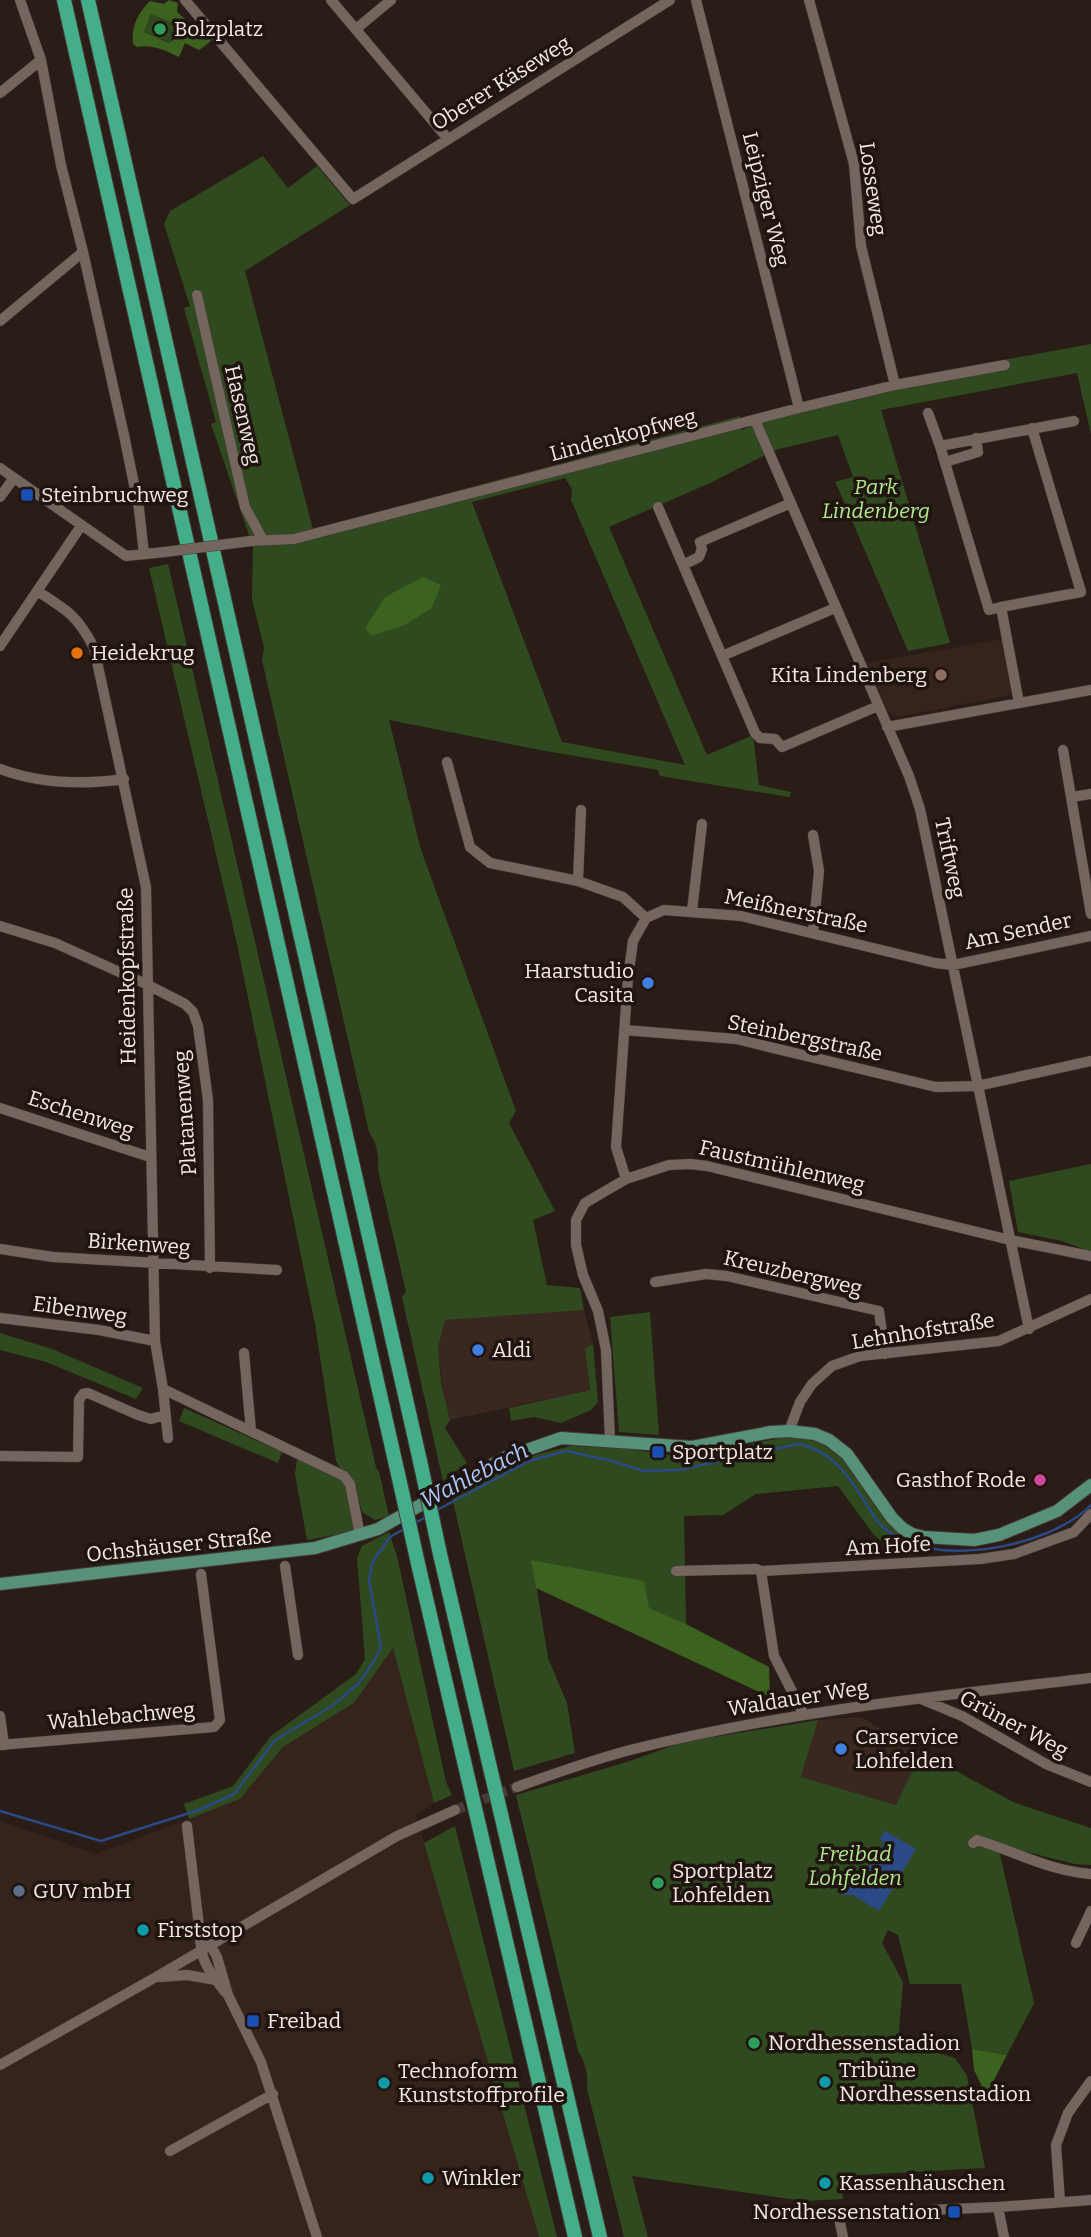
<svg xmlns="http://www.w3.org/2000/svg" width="1091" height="2237" font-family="Bitter,serif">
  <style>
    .commercial { fill: #392720 }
    .built { fill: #36231b }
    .green { fill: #2f4a1e; fill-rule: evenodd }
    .forest { fill: #3b621e }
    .water { fill: #2b4985 }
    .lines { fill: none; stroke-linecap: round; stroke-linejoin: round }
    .stream { stroke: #2b4985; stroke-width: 2.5 }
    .minor-tunnel { stroke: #483c37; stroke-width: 10; stroke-dasharray: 10 5; stroke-linecap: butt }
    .minor-casing { stroke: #443936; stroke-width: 11 }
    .major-casing { stroke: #443936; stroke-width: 14 }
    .highway-casing { stroke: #443936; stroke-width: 16 }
    .minor { stroke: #74655e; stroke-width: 10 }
    .major { stroke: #579179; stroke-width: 12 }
    .highway { stroke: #44ae8b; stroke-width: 14 }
    .minor-bridge-casing { stroke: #443936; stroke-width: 11; stroke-linecap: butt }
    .highway-bridge-casing { stroke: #443936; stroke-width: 16; stroke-linecap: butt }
    .minor-bridge { stroke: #74655e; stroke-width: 10 }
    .highway-bridge { stroke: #44ae8b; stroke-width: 14 }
    .leisure-dot { fill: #2e9e5b; stroke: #20140f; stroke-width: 2.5 }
    .transit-dot { fill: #1a4fb4; stroke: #20140f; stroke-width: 2.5 }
    .food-dot { fill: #e8710a; stroke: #20140f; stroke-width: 2.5 }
    .education-dot { fill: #8d6e63; stroke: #20140f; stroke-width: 2.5 }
    .shop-dot { fill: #3f7fe0; stroke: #20140f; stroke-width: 2.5 }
    .hotel-dot { fill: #d1479c; stroke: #20140f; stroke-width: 2.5 }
    .service-dot { fill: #5c6f8a; stroke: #20140f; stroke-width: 2.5 }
    .culture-dot { fill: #0f9aa8; stroke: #20140f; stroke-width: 2.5 }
    .labels { text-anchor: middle; stroke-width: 7; stroke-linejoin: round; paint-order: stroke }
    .poi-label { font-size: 21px; fill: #f3eae6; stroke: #20140f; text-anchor: start }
    .street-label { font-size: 21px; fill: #f3eae6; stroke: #20140f }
    .park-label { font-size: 21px; font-style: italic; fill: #afe98c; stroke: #20140f }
    .water-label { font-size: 23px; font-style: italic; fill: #abc8fd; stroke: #20140f }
  </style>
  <rect width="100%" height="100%" fill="#2a1d18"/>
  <path class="commercial" d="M584,1310l9,34 -8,5 5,41 -140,30 -8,-36 -4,-36 7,-29z
    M861,1717l60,35 -25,53 -95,-28 17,-57z"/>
  <path class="built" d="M1003,639l8,56 -113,22 -9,-4 -23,-50z
    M393,1647l41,156 -18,12 123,422h-539v-416l96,33 144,-55 43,-52 71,-44z"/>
  <path class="green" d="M151,14l26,11 -7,18 -26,-11z
    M263,156l25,32 29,-22 33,39 -105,66 68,258 427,-113 2,14 18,-8 238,-61 93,-17v90l-14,-61 -196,37 69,233 -42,8 -70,-163 -3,-6 18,-5 -15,-42 -63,15 -65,33 -101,44 98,228 46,-20 6,50 32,7 -2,5 -129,-21 -2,-6 -118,-20 -151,-30 32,130 95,261 -7,12 46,88 -22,9 14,65 33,3 4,22 -139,10 -7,28 3,34 9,38 -5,8 22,35 -24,18 -41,-184 4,-5 -28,-122c1,-15 -1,-26 -9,-38l-107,-472 2,-12 -12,-49 1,-52 -42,-123 5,-2 -32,-114 6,-2 -26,-82 6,-13zM565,478l7,11 -1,11 114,265 -123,-23 -90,-240z
    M168,564l208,903 3,5 10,44 -14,4 -13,-8 -8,-32 -12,-9 -6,-10 -21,-137 -78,-380 -88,-376z
    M1091,1164v88l-29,-11 -44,-9 -9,-51z
    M650,1312l9,123 -40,-3 -9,-115z
    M0,1333l52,16 91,39 -7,11 -90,-37 -46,-12z
    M593,1344l5,58 -7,8 -30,13 -27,-6 -23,4 -2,-13 81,-18 -5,-41z
    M184,1408l98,44 -4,11 -99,-42z
    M787,1437h24l36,22 40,62 16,15 -9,15 -20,-16 -36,-49 -82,8 -33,21 -39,1 2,108 -154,-64 16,98 19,45 8,50 -61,18 -62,-274 57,-31 29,-12 33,-8 49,2 64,9z
    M297,1459l44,20 7,7 7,45 -48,9 -12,-66z
    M389,1532l8,24 49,226 6,13 -18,8 -41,-155 -39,55 -71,44 -43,52 -51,20 -5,-15 49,-18 38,-50 85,-62 9,-15 -8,-101 5,-12z
    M818,1720l-17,57 95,28 25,-53 94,51 76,25v37l-16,-1 -44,-11 -32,-3 35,153 -27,52 -35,-6 -11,-65h-51l-12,-49 -10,-5 -6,13 21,39 -5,60 57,16 12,18 18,92 -147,8 1,14 3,1 1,8 -39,2 -172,-25 16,61h-24l-37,-148c1,-15 -1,-26 -9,-38l-62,-256 111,-33 56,-20z
    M455,1826l102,411h-18l-115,-394z"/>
  <path class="forest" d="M169,0l9,3 -1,9 8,7 -1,3 -7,3 -26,-11 -7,18 25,11 18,-14 9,4 8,-4 8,8 -2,5 -11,8 -14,-7 -6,14c-14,-7 -27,-13 -42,-10l-4,-3c-2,-18 5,-31 17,-43l14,3z
    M423,577l18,8 -9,23 -27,17 -34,11 -6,-8 20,-31z
    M531,1560l113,21 5,27 37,16 83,43 1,30 -234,-109z
    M972,2049l35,6 -21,40 -12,-25z"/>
  <path class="water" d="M885,1831l31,18 -37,62 -26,-16h-11l-1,-18 24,-4 19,-31 -4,-3z"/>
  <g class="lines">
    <path class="stream" d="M437,1510l92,-49 37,-10 46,10 32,10 35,-1 119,-26c36,7 50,32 69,61 5,8 9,16 16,22 47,44 166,21 208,-22
      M413,1524l13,-7
      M0,1811l101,30 98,-31 35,-16 41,-54 57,-34 27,-23 15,-22 7,-13 -12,-68 4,-19 17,-24 14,-8"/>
    <path class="minor-tunnel" d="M455,1810l62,-23"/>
    <g class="minor-casing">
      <path id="minor" d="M20,0l21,60 20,105 22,87 41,183 15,74 5,45
        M185,0l168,199 317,-199
        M331,0l117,139
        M696,0l103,408
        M809,0l45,164 7,82 34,139
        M356,29l35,-29
        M0,93l41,-33
        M197,295l48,212 18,33
        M0,321l83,-69
        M928,413l12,33
        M755,420l154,356 11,33 109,520
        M945,462l33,-10 -2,-14
        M0,468l126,88 39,-4
        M0,497l14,-19
        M791,503l-91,39 2,7 -3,8 -16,8 72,168 5,5 15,1 7,8 96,-41
        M658,507l25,58
        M251,541l43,-2 505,-131 96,-23 110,-20
        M37,591c30,19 41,25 57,57l52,239 9,454 8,48 181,87 6,8 10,51
        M1001,607l80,-15 -49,-164
        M0,646l81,-120
        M722,656l113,-48
        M1019,703l-18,-96 -12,3 -49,-164 134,-25
        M887,727l204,-37
        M1063,750l28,164
        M447,762l23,85 20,16 88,18 45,16 23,21
        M0,769c40,15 82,16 124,10
        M1072,797l19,-3
        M578,881l3,-71
        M692,911l10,-87
        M0,926l55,17 91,41 39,20 8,8 5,14 10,74 2,168
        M813,933l6,-62 -6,-36
        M624,1030l112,9 200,48 41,-1 114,-25
        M0,1108l150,49
        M626,1179l-10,-32 12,-169 5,-37 13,-23 18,-8 77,6 194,47 18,2 138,-29
        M0,1249l53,8 224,13
        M655,1282l51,-8 21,2 152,35 6,43
        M0,1318l99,12 56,11
        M244,1353l7,78
        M163,1389l5,49
        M789,1431l11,-29 12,-18 20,-18 28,-10 139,-15 92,-42
        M610,1440l-4,-90 -8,-39 -15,-36 -7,-30v-25l9,-17 41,-24 43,-14 21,-1 17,2 303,74 81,16
        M0,1456l78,1 1,-57 4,-6 5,-1 50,22 13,4 14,-4
        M285,1566l13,89
        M676,1571l80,-2 5,2 219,-12 34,-5 60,-22 17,-18
        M761,1571l13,85 30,59
        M921,1699l41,17 84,48 45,18
        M0,1716l4,29
        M0,1745l214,-18 6,-7 -19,-146
        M517,1787c39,-14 77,-28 117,-38 149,-37 304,-53 457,-71
        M187,1826l13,108c0,27 9,37 25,58
        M973,1843l4,-3c40,12 72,31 114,34
        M200,1934l10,10 7,13 11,38 33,67 56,175
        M1076,1943l15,-32
        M160,1977l27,-2 29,5
        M0,2065l156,-88 241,-141 58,-26
        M170,2151l103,-57
        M1060,2202l-4,-57 12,-32 23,-32
        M998,2207l6,30
        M843,2237l-5,-23 160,-7 93,-7"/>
    </g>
    <g class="major-casing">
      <path id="major" d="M0,1584l315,-36 63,-19 126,-71 57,-20 131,9 79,-15 18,-1 26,3 14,6 18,14 45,64 10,10 10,6 12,3 50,3 25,-5 58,-24 34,-26"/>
    </g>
    <g class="highway-casing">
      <path id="highway" d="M64,0l334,1474
        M88,0l332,1461
        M440,1554l160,683
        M419,1568l156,669"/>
    </g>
    <use href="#minor" class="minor"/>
    <use href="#major" class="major"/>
    <use href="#highway" class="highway"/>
    <g class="minor-bridge-casing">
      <path id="minor-bridge" d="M165,552l86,-11"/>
    </g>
    <g class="highway-bridge-casing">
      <path id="highway-bridge" d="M420,1461l20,93
        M398,1474l21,94"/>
    </g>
    <use href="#minor-bridge" class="minor-bridge"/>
    <use href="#highway-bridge" class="highway-bridge"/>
  </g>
  <g class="leisure-dot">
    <circle cx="160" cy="29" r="7"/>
    <circle cx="658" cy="1883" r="7"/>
    <circle cx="754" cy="2043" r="7"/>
  </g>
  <g class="transit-dot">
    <rect x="20" y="488" width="14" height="14" rx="3.5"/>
    <rect x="651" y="1445" width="14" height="14" rx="3.5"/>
    <rect x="246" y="2014" width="14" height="14" rx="3.5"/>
    <rect x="947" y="2205" width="14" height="14" rx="3.5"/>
  </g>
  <circle class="food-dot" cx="77" cy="653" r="7"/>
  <circle class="education-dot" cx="941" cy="675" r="7"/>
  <g class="shop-dot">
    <circle cx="648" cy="983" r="7"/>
    <circle cx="478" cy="1350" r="7"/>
    <circle cx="841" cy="1749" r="7"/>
  </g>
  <circle class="hotel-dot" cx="1040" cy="1480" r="7"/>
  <circle class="service-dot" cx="19" cy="1891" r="7"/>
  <g class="culture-dot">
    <circle cx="143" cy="1930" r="7"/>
    <circle cx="825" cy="2082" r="7"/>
    <circle cx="384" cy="2083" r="7"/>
    <circle cx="428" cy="2178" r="7"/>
    <circle cx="825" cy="2183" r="7"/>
  </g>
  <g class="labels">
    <g class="poi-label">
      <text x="174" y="36">Bolzplatz</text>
      <text x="41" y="502">Steinbruchweg</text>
      <text x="91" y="660">Heidekrug</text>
      <text x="927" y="682" text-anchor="end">Kita Lindenberg</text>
      <text x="634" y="978" text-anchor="end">Haarstudio<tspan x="634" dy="24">Casita</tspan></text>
      <text x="492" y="1357">Aldi</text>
      <text x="672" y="1459">Sportplatz</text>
      <text x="1026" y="1487" text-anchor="end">Gasthof Rode</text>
      <text x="855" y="1744">Carservice<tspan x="855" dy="24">Lohfelden</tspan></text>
      <text x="672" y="1878">Sportplatz<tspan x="672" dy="24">Lohfelden</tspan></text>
      <text x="33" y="1898">GUV mbH</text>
      <text x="157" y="1937">Firststop</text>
      <text x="267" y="2028">Freibad</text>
      <text x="768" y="2050">Nordhessenstadion</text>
      <text x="839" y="2077">Tribüne<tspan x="839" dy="24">Nordhessenstadion</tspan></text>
      <text x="398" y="2078">Technoform<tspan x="398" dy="24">Kunststoffprofile</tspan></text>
      <text x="442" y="2185">Winkler</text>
      <text x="839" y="2190">Kassenhäuschen</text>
      <text x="940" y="2219" text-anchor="end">Nordhessenstation</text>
    </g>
    <g class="street-label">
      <text transform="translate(501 83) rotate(-32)" y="7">Oberer Käseweg</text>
      <text transform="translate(873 189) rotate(82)" y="7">Losseweg</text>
      <text transform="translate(766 199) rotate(76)" y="7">Leipziger Weg</text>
      <text transform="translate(243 415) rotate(77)" y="7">Hasenweg</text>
      <text transform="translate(623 435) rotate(-15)" y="7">Lindenkopfweg</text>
      <text transform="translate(950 858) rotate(78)" y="7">Triftweg</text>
      <text transform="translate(796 911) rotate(12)" y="7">Meißnerstraße</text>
      <text transform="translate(1018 931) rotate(-12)" y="7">Am Sender</text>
      <text transform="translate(127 976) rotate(-91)" y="7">Heidenkopfstraße</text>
      <text transform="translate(805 1038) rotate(12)" y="7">Steinbergstraße</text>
      <text transform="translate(185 1113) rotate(-94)" y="7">Platanenweg</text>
      <text transform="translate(81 1114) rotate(18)" y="7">Eschenweg</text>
      <text transform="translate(782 1166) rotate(13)" y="7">Faustmühlenweg</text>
      <text transform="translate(139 1244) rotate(4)" y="7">Birkenweg</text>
      <text transform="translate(793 1273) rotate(13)" y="7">Kreuzbergweg</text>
      <text transform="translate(80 1310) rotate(8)" y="7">Eibenweg</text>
      <text transform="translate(923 1331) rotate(-9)" y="7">Lehnhofstraße</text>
      <text transform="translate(179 1545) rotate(-6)" y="7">Ochshäuser Straße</text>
      <text transform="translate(888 1546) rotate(-3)" y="7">Am Hofe</text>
      <text transform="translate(798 1698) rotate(-9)" y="7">Waldauer Weg</text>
      <text transform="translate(121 1716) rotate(-5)" y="7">Wahlebachweg</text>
      <text transform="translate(1014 1724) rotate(28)" y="7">Grüner Weg</text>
    </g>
    <g class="park-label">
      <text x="876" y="494">Park<tspan x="876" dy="24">Lindenberg</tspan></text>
      <text x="855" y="1861">Freibad<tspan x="855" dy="24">Lohfelden</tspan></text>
    </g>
    <g class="water-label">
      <text transform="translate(474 1475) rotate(-27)" y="8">Wahlebach</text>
    </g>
  </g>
</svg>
